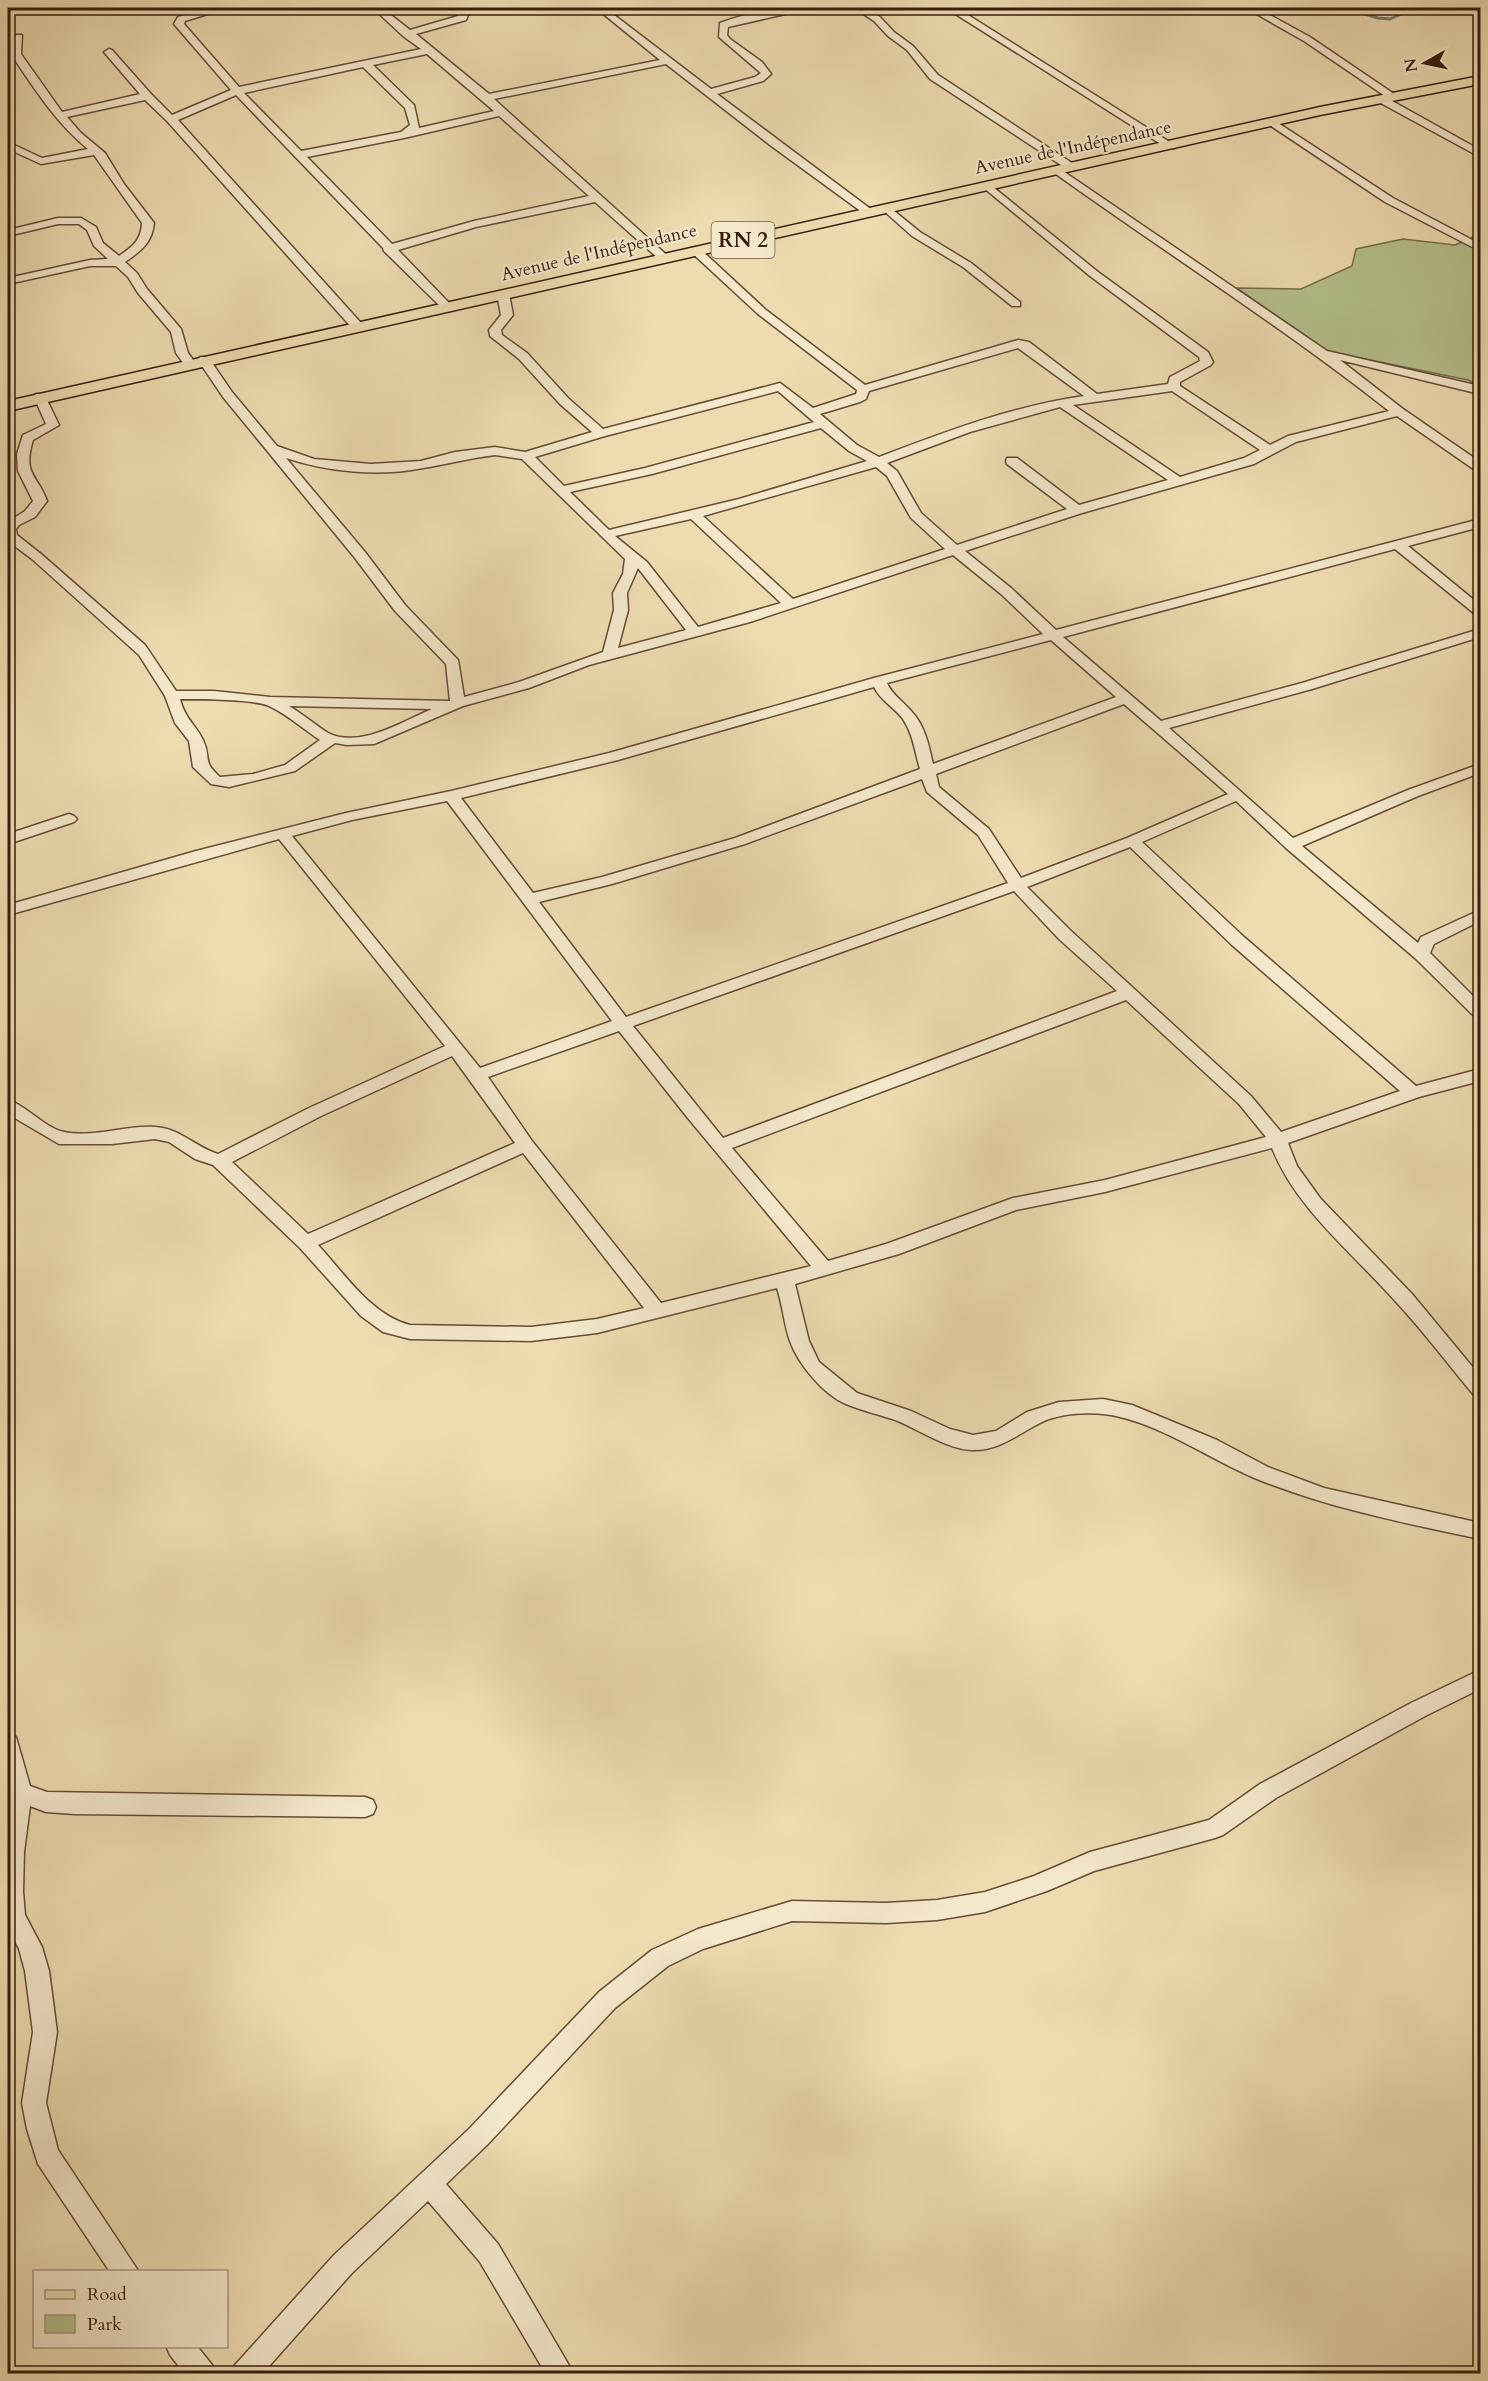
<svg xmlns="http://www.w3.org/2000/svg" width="1488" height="2381" font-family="Cardo,serif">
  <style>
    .green { fill: #b5c18e; stroke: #766e4d; stroke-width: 1.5 }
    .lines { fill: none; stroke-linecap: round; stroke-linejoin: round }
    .stream { stroke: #737b71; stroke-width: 3 }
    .minor-casing { stroke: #664c35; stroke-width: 3 }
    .major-casing { stroke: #381c0c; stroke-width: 3 }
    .minor { fill: #f4e8cc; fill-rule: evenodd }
    .major { fill: #eedcb1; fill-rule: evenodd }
    .labels { text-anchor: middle; stroke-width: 4.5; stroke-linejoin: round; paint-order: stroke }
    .far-street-label { font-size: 18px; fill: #381c0c; stroke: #f4e8cc }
    .shield { fill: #f4e8cc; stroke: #705946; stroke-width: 1.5 }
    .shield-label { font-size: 21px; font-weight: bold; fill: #381c0c }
  </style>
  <rect width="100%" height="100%" fill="#eedcb1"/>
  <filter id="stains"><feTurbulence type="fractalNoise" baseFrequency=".00333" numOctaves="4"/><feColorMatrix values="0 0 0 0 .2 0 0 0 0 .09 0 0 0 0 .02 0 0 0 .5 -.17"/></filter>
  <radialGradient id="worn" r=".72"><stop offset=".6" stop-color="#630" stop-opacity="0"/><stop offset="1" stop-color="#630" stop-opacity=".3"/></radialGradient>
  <path class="green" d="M1480,234v152l-12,-6 -142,-29 -89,-63 64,1 51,-23 4,-17 47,-10 52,6z"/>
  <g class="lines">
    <path class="stream" d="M1309,8h37l32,10 12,1 25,-11
      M1453,8l10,2 12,-2
      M1099,9l6,-1"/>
    <g class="minor-casing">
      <path id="minor" d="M213,8h14l-42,13 -1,3 55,63 182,-38 -18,-13 -30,-28h9l28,22 48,-14 -6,-8h10l6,7 -2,5 -50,14 73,60 171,-34 -64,-52h9l106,81 44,-12 6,-4 -42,-36 1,-14c26,-10 56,-15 84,-15l-1,2 -75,17 -1,8 3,4 32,23 9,12 -8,7 -46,13 159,119 -2,2h-8l-96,-70 -104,-81 -172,35 176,159 -6,3 -4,-1 -65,-58 -119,25 -78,23 52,54v4h-8l-58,-57 -1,-3 -147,-153 -58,25 183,203 2,3 -6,4 -4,-1 -186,-208 -22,-21 -78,17 14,16 24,20 19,31 30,39c-2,20 -13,28 -29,39l12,11 10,16 34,40 7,24 8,11 -2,3h-8l-10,-14 -5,-21 -33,-39 -10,-16 -12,-11h-26l-82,18v-6l82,-18 18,-1 -14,-13 -7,-16 -8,-6h-21l-50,12v-6l50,-12h23l15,9 7,16 16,13c13,-9 22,-15 23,-33l-48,-68 -53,9 -33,-15v-7l34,16 46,-9c-32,-26 -54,-61 -77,-95l-1,-8 6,-11h6l-1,19 41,58 78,-18 -36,-42 5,-3 3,1 39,44 21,21 59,-25 -57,-66 4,-7zM427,54l67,57 -75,17 -5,-23 -41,-40zM363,67l42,41 5,17 -9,7 -100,19 -57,-58zM499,116l90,80 -115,25 -82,23 -85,-87 97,-19z
        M854,8h10l16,9 14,15 19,14 25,29 137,90v4h-8l-137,-90 -23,-29 -19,-14 -14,-15z
        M946,8h11l219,138 -1,2h-8z
        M1246,8h11l53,29 87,59 -9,2 -84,-57z
        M1377,97h8l95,53v7l-103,-56z
        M1272,119l121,79 87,46v7l-95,-49 -117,-78 -1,-2z
        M1057,167l270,184 153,35v8l-140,-34 63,49 77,53v9l-5,-1 -78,-54 -101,26 -42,22 -172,49 -117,38 46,37 45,42 424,-111v8l-72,19 72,59v10l-5,-1 -80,-65 -332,88 98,84 141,-38 178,-54v8l-168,52 -143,39 124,110 115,-48 72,-26v9l-62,23 -116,50 116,97 3,-6 59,-27v11l-46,23 -4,9 50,50v14l-6,-1 -59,-58 -129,-110 -50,-47 -94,41 102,95 172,149 64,-17v12l-61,16 -131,46 9,23 23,32 92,96 68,82v20l-7,-2c-25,-30 -49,-62 -76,-91 -43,-49 -101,-94 -125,-155l-167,44 -89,18 -117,44 -104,30 14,57 10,21 38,31 54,18 39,18 23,6 23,-4 31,-19 32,-10 44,-3 29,6 85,35 51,27 56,21 156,35v16c-76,-16 -151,-31 -223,-60 -44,-18 -90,-51 -137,-62 -23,-6 -58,-5 -80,6 -22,11 -40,27 -66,27 -23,1 -55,-20 -76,-29 -17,-6 -35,-10 -52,-17 -22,-9 -48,-40 -56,-63 -6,-16 -7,-35 -13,-53l-180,45 -66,8 -121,-2 -27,-7 -22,-16 -61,-68 -87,-83 -18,-6 -26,-17 -14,-3 -43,5h-53l-51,-30v-14c19,6 37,28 56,32 30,6 61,-7 91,-5 25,1 40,20 63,27l91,-46 136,-62 -166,-207 -271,76v-10l188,-54 150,-38 105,-22 158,-38 265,-75 169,-44 -42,-40 -48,-39 -203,67 -161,43 -60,23 -66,18 -89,38 -27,1 -12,-2 -40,28 -66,16 -18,-3 -18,-17 -4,-26 -14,-18 -10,-27 -26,-41 -107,-96 -24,-18v-19l17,-11 8,-10 -15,-30 -1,-17 6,-19 23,-11 -12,-27 2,-3h8l15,31 -26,15c-11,35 5,35 14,61l-12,16 -16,8 -3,4 1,6 24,19 104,91 31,46h38l56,6 180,4 -4,-37 -51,-53 -40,-53 -132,-161 -25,-37 2,-3h8l24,35 45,54 37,13 57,5 50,-3 34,-9 40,-5 30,5 67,-20 -32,-28 -41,-45 -29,-23 -1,-6 12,-15 -4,-21 6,-3 6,3 4,21 -12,15 1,5 25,18 41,45 35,31 177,-46 33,25 43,-14 1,-4 -99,-76 -67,-62v-4h8l67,62 99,75 153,-45 11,2 68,52 71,-10 2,-7 30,-16 -1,-4 -109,-81 -106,-88 -1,-2 5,-3 110,89 110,80 5,10 -2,3 -31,17v4l90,59 18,-9 101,-25c-108,-85 -224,-159 -336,-239v-4zM1018,348l66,48c-71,10 -139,36 -205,61l-22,-12 -37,-31 40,-12 6,-3 3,-8zM778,391l36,31 -169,46 -81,18 -29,-29 70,-21zM1172,391l88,59 -16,8 -64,19 -107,-72zM1060,407l108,73 -89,25 -62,-47h-10l-1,3 1,3 60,45 -110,36 -36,-32 -24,-42 -10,-8 83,-31zM821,428l28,23 18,10 -128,38 -130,31 -39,-38 82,-18zM495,455l27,4 103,100 -2,15 -10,19 1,17 -11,42 -84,30 -55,15 -6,-37 -53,-55 -40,-53 -79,-94c43,14 92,19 137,10 24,-4 47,-10 72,-13zM876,467l11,9 24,42 34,31 -152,50 -90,-83zM691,519l90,84 -83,24 -51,-65 -32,-26zM638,568l48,62 -68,18 10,-38 -1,-17zM1051,640l65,57 -183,67c-4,-18 -8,-38 -21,-52 -8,-10 -20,-17 -25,-29zM874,687c6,13 21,21 29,32 10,15 12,33 17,50l-185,69 -133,39 -69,16 -72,-95 157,-38zM180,699c20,0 73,0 89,7 19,9 34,23 51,34l-35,25 -32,9 -33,3c-19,-17 -8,-18 -17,-37 -7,-15 -18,-21 -23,-41zM1124,704l104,90 -101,44 -106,40 -32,-49 -50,-42 -3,-13zM289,706l143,3c-29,12 -72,40 -104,24 -13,-8 -25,-19 -39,-27zM922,779l5,13 51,43 30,48 -382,134 -87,-115 73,-18 133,-40zM447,801l165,220 -132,47 -188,-232 60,-16zM1130,847l102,98 168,146 -119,41 -30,-36 -180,-165 -44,-44zM1014,891l45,48 58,52 -394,147 -90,-112zM1126,1000l113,104 27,33 -161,43 -92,18 -127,46 -58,17 -96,-113zM619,1031l68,86 124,149 -150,37 -129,-162 -44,-64zM452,1056l63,87 -207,91 -76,-72 89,-46zM523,1153l121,155 -47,11 -66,8 -121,-2c-39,-10 -66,-52 -92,-80z
        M888,206l32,26 51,31 49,39v4h-8l-49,-39 -51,-31 -28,-25v-4z
        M69,814l5,2 3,3 -3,3 -66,22v-10z
        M1480,1670v19l-53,26 -151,83 -53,37 -8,3 -121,33 -47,20 -62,21 -48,8 -51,3 -94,-2 -89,28 -35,17 -53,42 -128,137 -41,39 52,60 76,130h-28l-66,-112 -52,-61 -76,72 -90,101h-31l4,-9 99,-110 135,-126 130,-137 53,-42 46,-21 94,-28 94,2 51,-3 48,-8 49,-16 56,-24 119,-32 51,-36 151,-81z
        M8,1735l8,2 14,49 17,6 318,5 8,3 3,7 -3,7 -8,3 -291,-3 -28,-2 -16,-6 -6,46 -1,40 2,23 17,32 7,24 8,61 -11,71 12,47 81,122h-29l-72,-108 -11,-35 -5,-26 11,-71 -8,-61 -6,-22 -11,-22v-118c3,-24 -3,-50 0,-74z
        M166,2346h31l15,19 4,9h-31l-15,-19z"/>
    </g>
    <g class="major-casing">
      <path id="major" d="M1480,76v8l-160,31 -1312,296v-10l1312,-294z"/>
    </g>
    <use href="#minor" class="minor"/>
    <use href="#major" class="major"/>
  </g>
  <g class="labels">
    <g class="far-street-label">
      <text transform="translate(1073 147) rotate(-12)" y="6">Avenue de l'Indépendance</text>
      <text transform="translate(599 252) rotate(-13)" y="6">Avenue de l'Indépendance</text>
    </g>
    <rect class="shield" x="711.5" y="222" width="63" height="36" rx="4.5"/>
    <g class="shield-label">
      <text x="743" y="247">RN 2</text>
    </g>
  </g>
  <rect width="1488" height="2381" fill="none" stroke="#eedcb1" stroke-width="30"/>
  <rect x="9" y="9" width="1470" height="2363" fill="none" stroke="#381c0c" stroke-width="3"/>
  <rect x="15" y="15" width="1458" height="2351" fill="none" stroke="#381c0c" stroke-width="1.5"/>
  <rect x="33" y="2270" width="195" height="78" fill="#f4e8cc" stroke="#a9967f" stroke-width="1.5"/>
  <rect x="45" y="2290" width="30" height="9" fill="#eedcb1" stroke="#a9967f" stroke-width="1.5"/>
  <text x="87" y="2300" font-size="18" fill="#381c0c">Road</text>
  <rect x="45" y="2315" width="30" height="18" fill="#b5c18e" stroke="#a9967f" stroke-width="1.5"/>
  <text x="87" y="2330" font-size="18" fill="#381c0c">Park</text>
  <g transform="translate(1425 63) rotate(261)" stroke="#f4e8cc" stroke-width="4.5" paint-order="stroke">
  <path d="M0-4.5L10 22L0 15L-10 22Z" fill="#381c0c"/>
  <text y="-9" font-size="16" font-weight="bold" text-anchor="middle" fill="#381c0c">N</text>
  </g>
  <rect width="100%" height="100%" filter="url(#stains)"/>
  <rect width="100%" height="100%" fill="url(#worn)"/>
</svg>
